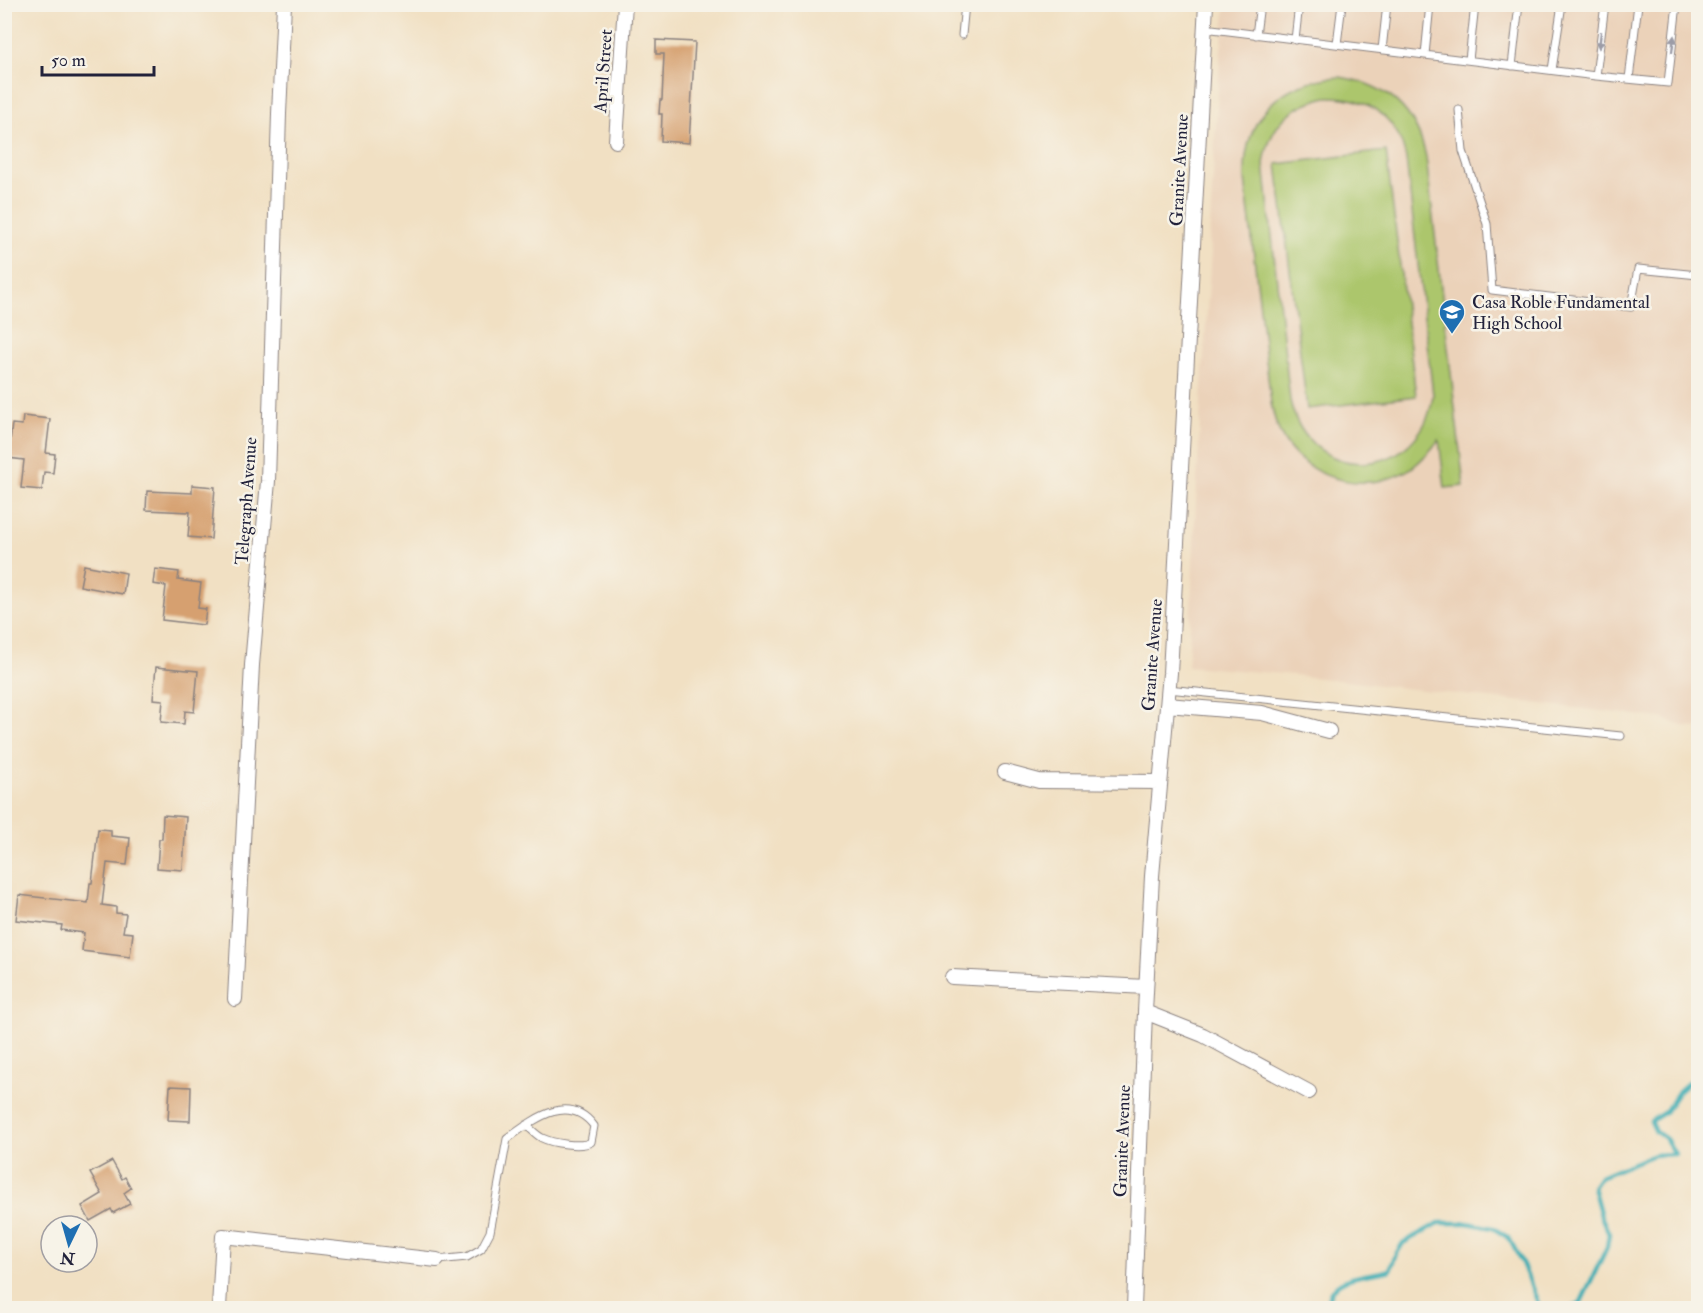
<svg xmlns="http://www.w3.org/2000/svg" width="1703" height="1313" font-family="'IM FELL Double Pica',serif">
  <style>
    .built { fill: #ebd2b9 }
    .green { fill: #acc66c; stroke: #677454; stroke-width: 1.5; fill-rule: evenodd }
    .lines { fill: none; stroke-linecap: round; stroke-linejoin: round }
    .stream { stroke: #3badb4; stroke-width: 4.5 }
    .building { fill: #d6a070 }
    .service-casing { stroke: #8a817f; stroke-width: 9 }
    .minor-casing { stroke: #8a817f; stroke-width: 16 }
    .service { stroke: #fff; stroke-width: 7 }
    .minor { stroke: #fff; stroke-width: 14 }
    .oneway { fill: #9c9ca7 }
    .labels { text-anchor: middle; stroke-width: 5; stroke-linejoin: round; paint-order: stroke }
    .street-label { font-size: 18px; fill: #22223b; stroke: #f7f3e8 }
    .poi-label { font-size: 18px; fill: #22223b; stroke: #f7f3e8; text-anchor: start }
  </style>
  <rect width="100%" height="100%" fill="#f7f3e8"/>
  <filter id="ink" filterUnits="userSpaceOnUse"><feTurbulence type="fractalNoise" baseFrequency=".0167" numOctaves="2"/><feDisplacementMap in="SourceGraphic" scale="12" xChannelSelector="R" yChannelSelector="G"/><feConvolveMatrix kernelMatrix="1 2 1 2 8 2 1 2 1" color-interpolation-filters="sRGB"/></filter>
  <filter id="wash" filterUnits="userSpaceOnUse"><feTurbulence type="fractalNoise" baseFrequency=".008" numOctaves="4" result="noise"/><feDisplacementMap in="SourceGraphic" scale="24" xChannelSelector="R" yChannelSelector="G"/><feGaussianBlur stdDeviation="1.35" result="paint"/><feColorMatrix in="noise" values="0 0 0 0 0 0 0 0 0 0 0 0 0 0 0 0 0 1.4 0 .05"/><feComposite in="paint" operator="in"/></filter>
  <g filter="url(#wash)">
    <rect width="100%" height="100%" fill="#f1e0c3"/>
    <path class="built" d="M1226,5h472v723l-13,-1 -24,-9 -367,-43 -106,-9 13,-265 10,-149 -2,-9 11,-185z"/>
    <path class="green" d="M1340,77c48,8 76,33 86,80l38,329 -19,2 -6,-48c-8,10 -16,19 -26,27 -41,28 -101,16 -128,-25 -8,-12 -11,-25 -14,-39l-26,-224c-2,-62 34,-99 95,-102zM1327,97c42,-1 71,21 79,62l27,236c-11,87 -125,92 -143,5l-26,-236c5,-38 26,-59 63,-67z
      M1386,151l30,245 -109,13 -30,-245z"/>
    <g class="lines">
      <path class="stream" d="M1328,1308c-2,-35 40,-31 62,-38l5,-14 8,-13 36,-20h28l26,5 16,10 13,25 18,45
        M1572,1308l9,-6 26,-55 2,-13 -8,-18 -8,-29 7,-10 36,-15 18,-7 21,-1 -9,-15 -10,-7 -5,-11 14,-9 14,-21 19,-17"/>
    </g>
    <g id="blocks">
      <path class="building" d="M656,40l39,2 -6,101 -28,-2 1,-27h-3l1,-14h2l2,-46h-8z
        M23,416l27,3 -4,34 9,1 -2,19 -9,-1 -2,18 -21,-2 3,-28 -16,-2 4,-34 10,1z
        M192,485l23,2 -4,52 -23,-2 2,-25 -44,-2 1,-19 45,2z
        M84,565l42,8 -3,21 -43,-8z
        M155,569l24,3 -1,8 23,3 -3,25 8,1 -2,16 -42,-5 4,-34 -13,-2z
        M156,667l42,4 -4,41 -9,-1 -1,13 -23,-2 2,-22 -10,-1z
        M163,815l23,2 -3,53 -26,-2 2,-29h3z
        M98,829l13,1v6l19,2 -3,27 -20,-2 -5,42 14,2v6l10,1 -3,18 10,1 -3,24 -48,-6 2,-18 -23,-3 1,-5 -46,-5 3,-25 69,8 2,-20h2z
        M170,1086l21,1 -1,34 -22,-1z
        M112,1161l10,18 3,-2 6,11 -7,5 6,11 -17,9 -2,-4 -21,12 -8,-15 20,-12 -12,-21z"/>
    </g>
  </g>
  <g filter="url(#ink)">
    <use href="#blocks" fill-opacity="0" stroke="#8a817f" stroke-width="1.5"/>
    <g class="lines">
      <g class="service-casing">
        <path id="service" d="M1204,28l392,48 72,7 9,-79
          M962,35l3,-31
          M1256,35l4,-31
          M1295,40l4,-36
          M1337,44l5,-40
          M1382,50l5,-46
          M1425,55l5,-51
          M1469,60l6,-56
          M1512,66l7,-62
          M1552,70l10,-66
          M1596,76l9,-72
          M1629,79l9,-75
          M1459,110l4,41 24,73 5,66 139,17 7,-38 60,6
          M1168,689l453,47
          M437,1260l30,-3 14,-8 9,-17 17,-93c25,-18 61,-48 87,-13l-3,16c-10,6 -39,1 -49,-4 -6,-3 -11,-9 -16,-13"/>
      </g>
      <g class="minor-casing">
        <path id="minor" d="M616,141l9,-137
          M1167,705l95,8 67,18
          M1005,772l34,9 121,1
          M952,977l194,10
          M235,999l17,-334 16,-184 11,-367 5,-110
          M1145,1012l58,23 106,57
          M219,1308l4,-72 214,24
          M1134,1308l11,-296 7,-136 18,-203 36,-669"/>
      </g>
      <use href="#service" class="service"/>
      <use href="#minor" class="minor"/>
    </g>
    <defs><path id="oneway-solid" d="M-6-.8H1V-3.2L6.5 0L1 3.2V.8H-6Z" transform="scale(1.5)"/></defs>
    <g class="oneway">
      <use href="#oneway-solid" transform="translate(1600 40) rotate(97)"/>
      <use href="#oneway-solid" transform="translate(1673 44) rotate(-83)"/>
    </g>
  </g>
  <defs>
    <g id="school-pin" transform="scale(1.35)"><path d="M0 17L-7.5 6A9.5 9.5 0 1 1 7.5 6Z" fill="#1f6fb2" stroke="#f7f3e8"/><path d="M0-5L7-2L0 1L-7-2ZM-4 1L0 2.5L4 1V4Q0 6-4 4Z" fill="#fff"/></g>
  </defs>
  <g fill-rule="evenodd">
    <use href="#school-pin" x="1452" y="312"/>
  </g>
  <g class="labels">
    <g class="street-label">
      <text transform="translate(603 71) rotate(-86)" y="6">April Street</text>
      <text transform="translate(1179 170) rotate(-87)" y="6">Granite Avenue</text>
      <text transform="translate(246 501) rotate(-86)" y="6">Telegraph Avenue</text>
      <text transform="translate(1152 655) rotate(-86)" y="6">Granite Avenue</text>
      <text transform="translate(1122 1141) rotate(-88)" y="6">Granite Avenue</text>
    </g>
    <g class="poi-label">
      <text x="1472" y="308">Casa Roble Fundamental<tspan x="1472" dy="21">High School</tspan></text>
    </g>
  </g>
  <rect width="1703" height="1313" fill="none" stroke="#f7f3e8" stroke-width="24"/>
  <g transform="translate(69 1244) rotate(185)"><circle r="28" fill="#f7f3e8" stroke="#a29fa3" stroke-width="1.5"/>
  <path d="M0-4.5L10 22L0 15L-10 22Z" fill="#1f6fb2"/>
  <text y="-9" font-size="16" font-weight="bold" text-anchor="middle" fill="#22223b">N</text>
  </g>
  <path d="M42 66v9h112v-9" fill="none" stroke="#22223b" stroke-width="3"/>
  <text x="51" y="66" font-size="18" fill="#22223b" stroke="#f7f3e8" stroke-width="4.5" paint-order="stroke">50 m</text>
</svg>
